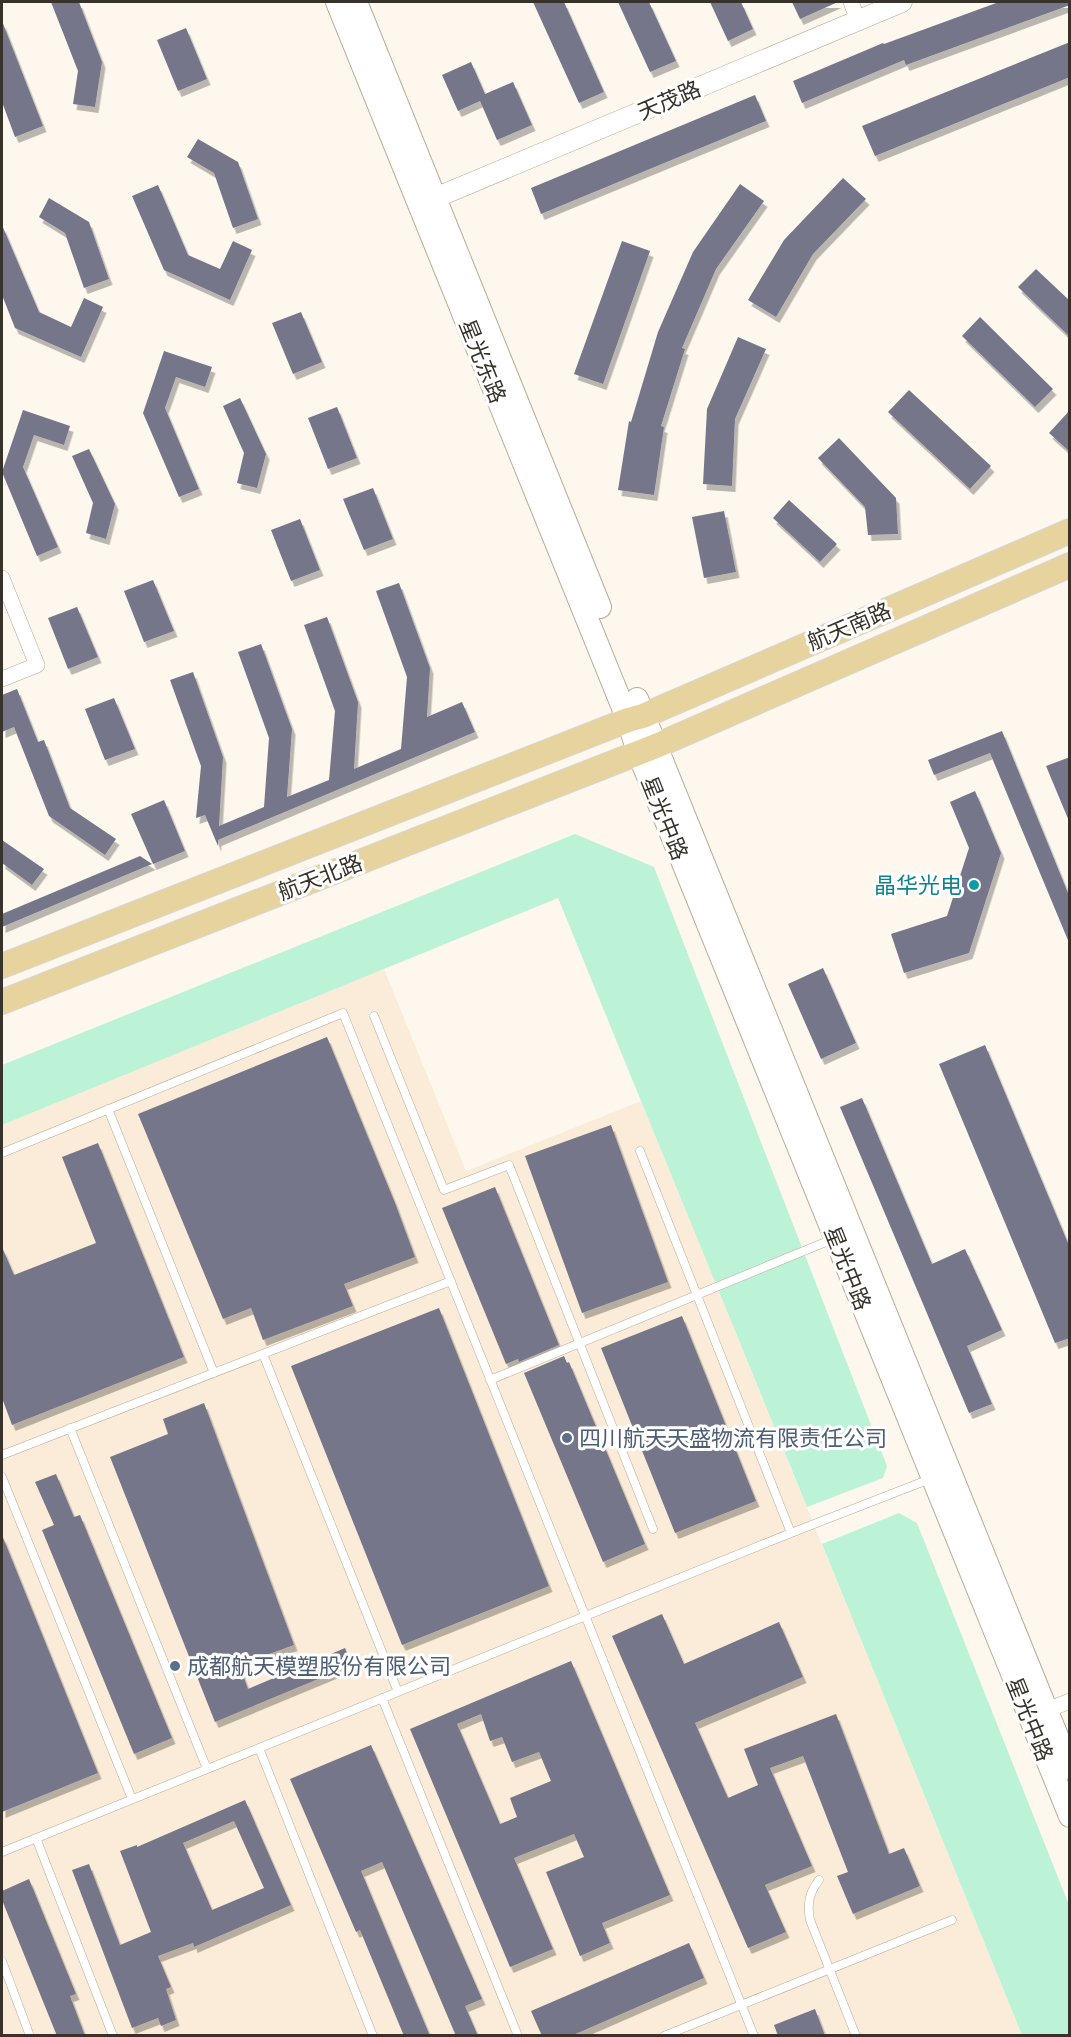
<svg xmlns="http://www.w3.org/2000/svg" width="1071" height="2037" font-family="'Sofia Sans Condensed','Noto Sans SC',sans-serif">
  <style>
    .industrial { fill: #faecd8 }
    .green { fill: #bcf3d7 }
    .building { fill: #76768b; fill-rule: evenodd; filter: url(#shadow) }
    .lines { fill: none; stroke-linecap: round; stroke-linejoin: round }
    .service-casing { stroke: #b8aa96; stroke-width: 9 }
    .minor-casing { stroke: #b8aa96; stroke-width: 16 }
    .tertiary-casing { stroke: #b8aa96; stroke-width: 21 }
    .secondary-casing { stroke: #b8aa96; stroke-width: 24 }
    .primary-casing { stroke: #d7d6d4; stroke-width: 26 }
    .service { stroke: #fff; stroke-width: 8 }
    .minor { stroke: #fff; stroke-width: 15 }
    .tertiary { stroke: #fff; stroke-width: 20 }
    .secondary { stroke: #fff; stroke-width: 22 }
    .primary { stroke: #e6d39e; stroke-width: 24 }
    .culture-dot { fill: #0f9aa8; stroke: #fff; stroke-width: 2 }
    .service-dot { fill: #5c6f8a; stroke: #fff; stroke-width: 2 }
    .labels { text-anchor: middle; stroke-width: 6; stroke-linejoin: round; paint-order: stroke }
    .street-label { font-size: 22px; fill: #38332a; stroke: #fff }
    .culture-label { font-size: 22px; fill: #0d838f; stroke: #fff; text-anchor: end }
    .service-label { font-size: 22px; fill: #4e5e75; stroke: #fff; text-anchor: start }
  </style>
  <defs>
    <filter id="shadow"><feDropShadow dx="3.5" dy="6" stdDeviation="0" flood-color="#0004"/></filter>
  </defs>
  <rect width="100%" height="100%" fill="#fdf7ee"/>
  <path class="industrial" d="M384,969l82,202 175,-70 381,934 -1020,1v-911z"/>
  <path class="green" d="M575,834l79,33 233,599 -4,12 -76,29 -249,-609 -556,227v-60z
    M899,1513l18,10 152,382v130h-47l-200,-491z"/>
  <path class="building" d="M51,2h28l23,60 -7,45 -22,-3 5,-33z
    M533,2h31l40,90 -25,11z
    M618,2h31l27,59 -26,11z
    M710,2h31l12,27 -25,12z
    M792,2h46l-38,17z
    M999,2h71v3l-164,60 -2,-5 -102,43 -9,-22 90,-38 1,1z
    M2,21l41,105 -28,11 -13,-35z
    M186,28l21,51 -29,12 -21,-51z
    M1070,42v35l-195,79 -13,-30z
    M471,62l14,32 28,-12 19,43 -35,15 -17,-39 -22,10 -16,-36z
    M755,95l11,26 -225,93 -10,-26z
    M198,139l40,23 20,57 -25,9 -19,-55 -27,-16z
    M843,178l23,21 -53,55 -37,63 -28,-17 36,-60z
    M740,184l24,17 -48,68 -34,79 3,1 -24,77 3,1 -10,68 -36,-5 11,-69 2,1 27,-90 35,-80z
    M158,185l30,70 32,14 13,-28 19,9 -22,50 -66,-30 -32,-74z
    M49,198l40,24 20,57 -25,9 -19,-55 -26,-16z
    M2,225l37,87 32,15 13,-29 19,9 -22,50 -66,-29 -13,-33z
    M622,241l28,10 -47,133 -29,-10z
    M1036,269l34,32v36l-52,-50z
    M301,312l21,50 -29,12 -21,-51z
    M980,317l73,72 -18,18 -73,-71z
    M738,337l28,12 -31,70 -3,67 -29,-2 4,-75z
    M164,351l48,16 -7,20 -29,-10 -11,31 34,81 -20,8 -36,-84z
    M909,390l82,76 -21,23 -82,-77z
    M240,398l26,56 -9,34 -20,-5 7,-30 -21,-47z
    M337,407l20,51 -29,11 -20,-51z
    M23,410l47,16 -6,19 -30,-10 -11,32 35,80 -21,9 -35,-84z
    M1070,410v42l-21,-19z
    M839,438l57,60 2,36 -30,1 -3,-28 -47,-49z
    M89,449l26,55 -9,35 -20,-6 7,-30 -21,-47z
    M373,488l20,51 -29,11 -21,-51z
    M789,500l48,44 -17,18 -47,-44z
    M724,511l12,61 -32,6 -12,-61z
    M300,519l20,51 -29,11 -20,-51z
    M153,580l21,51 -30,11 -20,-51z
    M399,583l31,85 -3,49 35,-15 13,30 -257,108v6l-13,-31 -9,3 5,-52 -31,-86 23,-8 30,85 -4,69 45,-19 5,-69 -31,-86 23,-8 31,85 -5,68 42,-17 6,-69 -31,-86 23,-8 31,85 -4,67 47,-20 6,-72 -31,-86z
    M77,607l21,50 -30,12 -20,-51z
    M17,689l21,53 6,-2 26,68 46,31 -11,16 -56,-39 -35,-89 -12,5v-37z
    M114,698l21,51 -30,11 -20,-51z
    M1002,731l68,167v47l-80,-192 -56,22 -6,-15z
    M1070,757v64h-1l-23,-55z
    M975,791l26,62 -32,100 -65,20 -13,-39 56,-18 22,-68 -19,-46z
    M164,800l21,51 -32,13 -22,-50z
    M2,840l42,29 -12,16 -30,-22z
    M140,856l12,8 -150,63v-13z
    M823,968l33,75 -35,16 -33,-75z
    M327,1037l68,166 20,54 -71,27 9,22 -90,34 -12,-32 -28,11 -85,-205z
    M985,1045l85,203v90l-15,5 -116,-279z
    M862,1098l70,166 33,-15 37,81 -35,16 25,58 -23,9 -129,-306z
    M611,1125l57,157 -86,31 -57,-157z
    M98,1143l86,214 -172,68 -10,-27v-151l12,28 82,-32 -34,-86z
    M495,1187l64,158 -40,17 -1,-3 -12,5 -64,-156z
    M439,1308l110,278 -147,59 -111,-279z
    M682,1316l74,185 -81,32 -74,-185z
    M564,1356l3,7 2,-1 76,182 -42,18 -79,-189z
    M204,1403l90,242 -55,20 9,24 97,-41 7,17 -137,57 -105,-265 58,-23 -5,-15z
    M56,1474l18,43 6,-2 92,223 -38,16 -92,-224 12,-5 -19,-43z
    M2,1535l96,238 -96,39z
    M662,1614l22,50 95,-42 24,55 -108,46 33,75 30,-13 -14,-36 92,-35 53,140 15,-6 16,38 -67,28 -16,-38 11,-4 -45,-116 -33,12 42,98 -47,19 21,47 -38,16 -136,-312z
    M571,1661l99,234 -68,28 8,20 -30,13 -34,-84 38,-15 -10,-23 -60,24 39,91 -43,18 -100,-238zM481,1714l9,27 12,-4 10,25 27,-10 12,29 -41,17 7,19 -17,7 -43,-100z
    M371,1745l111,254 -17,7 13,30h-22l-74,-174 -21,9 69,165h-26l-44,-106 -4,2 -66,-153z
    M245,1800l46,105 -97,42 -1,-4 -35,13 13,31 -5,2 10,31 -15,6 -3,-8 -26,10 -60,-158 17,-6 31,81 31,-13 -31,-81 17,-6v2zM234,1821l30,67 -52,22 -29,-67z
    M29,1879l47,115 -6,2 15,40h-28l-55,-136v-9z
    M689,1943l15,35 -133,58h-29l-11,-25z
    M815,2009l10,27h-47l-4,-11z"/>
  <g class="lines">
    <g class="service-casing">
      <path id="service" d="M374,1016l70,174 65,-25 144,364
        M108,1109l106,264
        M640,1151l151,382
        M2,1153l341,-140 411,1023
        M263,1354l135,338
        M490,1380l343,-141
        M70,1428l137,341
        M2,1455l449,-174
        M2,1477l130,322
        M382,1698l136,338
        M259,1748l114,288
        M36,1838l77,198
        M2,1852l789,-319 139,-54
        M819,1880c-10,13 -12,24 -9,40l46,116
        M2,1961l28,75
        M664,2036l288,-116"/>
    </g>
    <g class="minor-casing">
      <path id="minor" d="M851,2l7,18
        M2,578l35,87 -35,14
        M1039,1713l31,-12"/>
    </g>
    <g class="tertiary-casing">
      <path id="tertiary" d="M435,198l467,-196"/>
    </g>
    <g class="secondary-casing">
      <path id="secondary" d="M337,2l291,718 10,32 432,1064
        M356,2l244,605
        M637,699l433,1069"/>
    </g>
    <g class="primary-casing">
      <path id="primary" d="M2,966l626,-246 15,-4 427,-185
        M2,1002l654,-256 414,-181"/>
    </g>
    <use href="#service" class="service"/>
    <use href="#minor" class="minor"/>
    <use href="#tertiary" class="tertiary"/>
    <use href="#secondary" class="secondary"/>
    <use href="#primary" class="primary"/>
  </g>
  <circle class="culture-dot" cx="974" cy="885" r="6"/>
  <g class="service-dot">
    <circle cx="567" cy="1438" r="6"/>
    <circle cx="175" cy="1666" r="6"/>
  </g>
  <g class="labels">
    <g class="street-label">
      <text transform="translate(669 100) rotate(-23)" y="8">天茂路</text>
      <text transform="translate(483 361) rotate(68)" y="8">星光东路</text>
      <text transform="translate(849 626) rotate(-23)" y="8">航天南路</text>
      <text transform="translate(665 818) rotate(68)" y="8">星光中路</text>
      <text transform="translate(320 877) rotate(-21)" y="8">航天北路</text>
      <text transform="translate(848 1268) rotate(68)" y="8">星光中路</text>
      <text transform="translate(1030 1719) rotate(68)" y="8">星光中路</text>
    </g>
    <g class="culture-label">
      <text x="962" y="893">晶华光电</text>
    </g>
    <g class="service-label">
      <text x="579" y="1446">四川航天天盛物流有限责任公司</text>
      <text x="187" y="1674">成都航天模塑股份有限公司</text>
    </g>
  </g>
  <rect width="1071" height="2037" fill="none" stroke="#38332a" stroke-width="6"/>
</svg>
